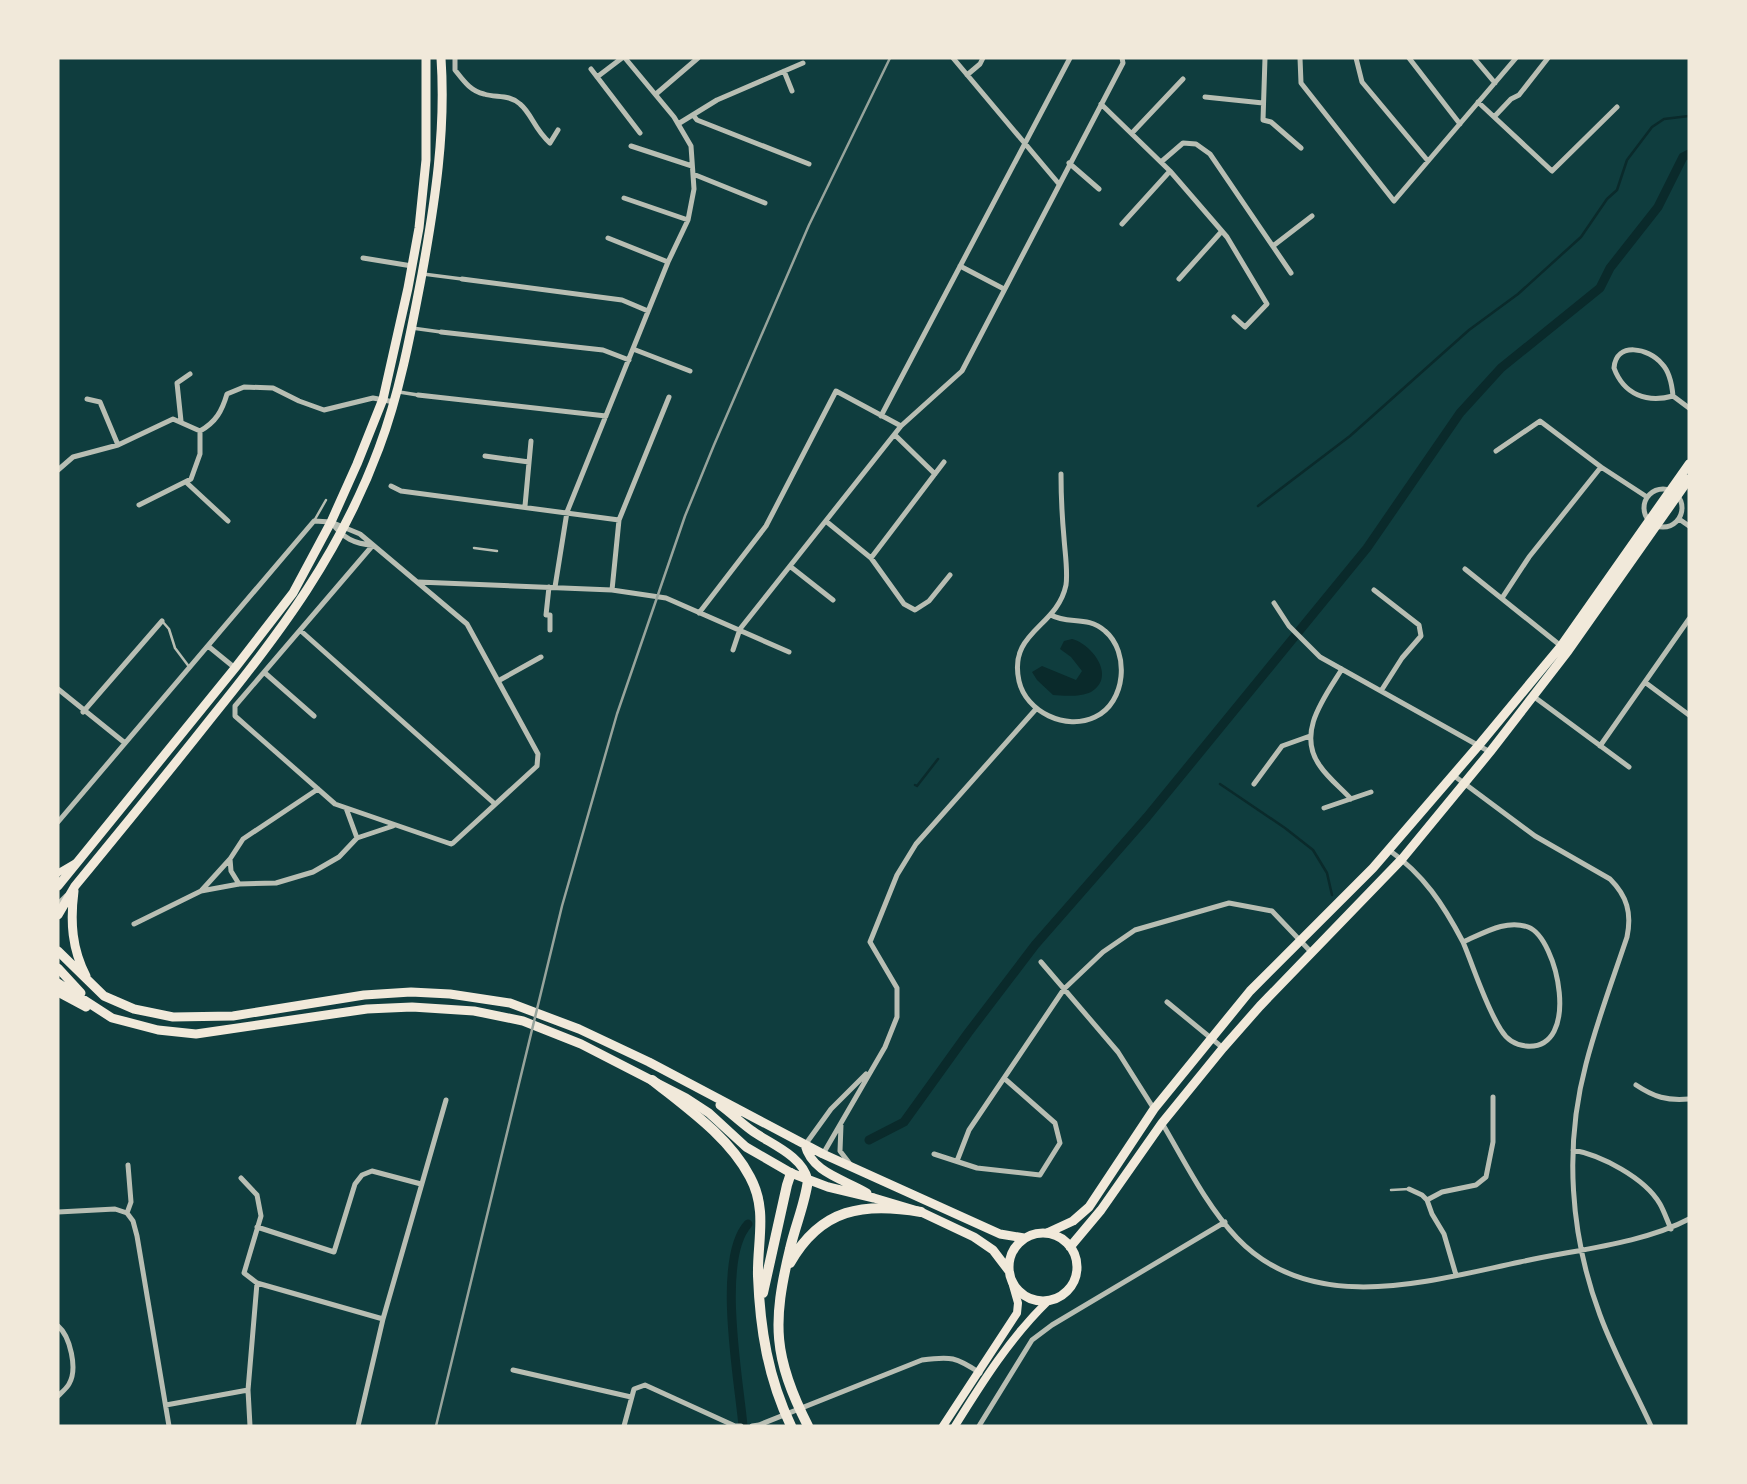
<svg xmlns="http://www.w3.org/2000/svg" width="1747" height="1484" font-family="'Public Sans',sans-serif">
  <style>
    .water { fill: #0a2a2b }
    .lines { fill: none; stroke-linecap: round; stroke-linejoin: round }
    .stream { stroke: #0a2a2b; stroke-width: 2.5 }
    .canal { stroke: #0a2a2b; stroke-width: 9 }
    .service { stroke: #b8beb3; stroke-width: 2.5 }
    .pedestrian { stroke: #b8beb3; stroke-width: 3.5 }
    .minor { stroke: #b8beb3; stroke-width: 5 }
    .secondary { stroke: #f1e9da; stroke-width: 7 }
    .primary { stroke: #f1e9da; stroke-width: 8 }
    .trunk { stroke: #f1e9da; stroke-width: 9 }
    .motorway { stroke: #f1e9da; stroke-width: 10 }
    .rail { stroke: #97a49c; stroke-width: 2.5 }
  </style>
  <rect width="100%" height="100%" fill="#0f3d3e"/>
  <path class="water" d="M1072,639c20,5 45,38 19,53 -10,5 -27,4 -38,3l-16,-15 -5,-8 10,-6 34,14 6,-9 -11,-14 -11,-8 4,-8z"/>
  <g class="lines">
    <path class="stream" d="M1258,506l92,-70 119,-106 49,-36 63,-57 26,-38 10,-9 10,-30 25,-33 12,-8 25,-3
      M1220,784l65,44 28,22 14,23 5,22
      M915,785l2,1 21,-27"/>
    <path class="canal" d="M869,1140l35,-18 64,-89 67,-88 112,-128 220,-269 93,-135 41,-45 99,-80 10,-20 48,-61 25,-50 6,-3
      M743,1426c-4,-46 -27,-167 5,-202"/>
    <path class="service" d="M314,521l12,-21
      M474,548l23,3
      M162,621l7,8 6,19 15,20
      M1391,1190l18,-1"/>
    <path class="pedestrian" d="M423,274l39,5
      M412,328l29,4
      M399,392l19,3"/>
    <path class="minor" d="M455,58v12c8,10 15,21 29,24 12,4 25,0 36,10 12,10 14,25 30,39l8,-13
      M953,58l106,126
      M1265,58l-2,62 8,2 30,26
      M1300,58l1,25 93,118 122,-143
      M1356,58l6,24 66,79
      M1409,58l51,66
      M1474,58l21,25
      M591,69l49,64
      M784,71l8,20
      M967,75l13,-11 3,-6
      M597,77l25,-19
      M656,94l42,-36
      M1205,97l58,6
      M1478,102l74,69 65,-64
      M1101,104l69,67 57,66 40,67 -22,23 -11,-10
      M693,115l4,5 112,44
      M1494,117l17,-18 8,-4 29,-37
      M678,124l39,-24 86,-37
      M1132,133l51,-54
      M631,146l61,20
      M1161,162l22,-19 13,1 14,10 81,119
      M1069,163l30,26
      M693,174l72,29
      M624,198l64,22
      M1122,224l48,-53
      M608,238l60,24
      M1273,246l39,-30
      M363,258l49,8
      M960,266l44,23
      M462,279l160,21 26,11
      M1179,279l43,-48
      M441,332l162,18 26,10
      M633,349l57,22
      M418,395l188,21
      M1673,396c-26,7 -49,-1 -59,-28 2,-27 35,-20 48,-4 8,8 10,21 11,32l16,12
      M87,399l13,3 18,43
      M881,416l189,-358
      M181,421l-4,-38 13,-9
      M895,435l40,39
      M1496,451l44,-30 61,46 46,30
      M485,456l44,6
      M58,470l15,-13 45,-12 55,-26 27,12c16,-9 22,-20 27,-37l17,-7 29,1 26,13 25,9 49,-12 21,4
      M187,483l41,38
      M391,486l10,5 218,29
      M1644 508a19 19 0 1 1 38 0a19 19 0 1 1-38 0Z
      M139,505l52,-26 9,-25v-23
      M525,506l6,-65
      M1679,519l10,7
      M827,522l44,36 33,46 11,6 14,-9 21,-26
      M332,523c11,15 22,21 41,22
      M871,558l73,-96
      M791,567l42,33
      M1465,569l96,77
      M418,582l194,8 54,8 123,54
      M549,587l-3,28h4v15
      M555,587l12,-75 101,-250 20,-42 6,-31 -3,-43 -17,-29 -49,-59
      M612,590l7,-70 50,-123
      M1374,590l45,35 2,11 -19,22 -21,33
      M1502,598l27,-41 72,-90
      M1274,603l15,23 31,31 170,95
      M699,613l67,-87 70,-135 65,35
      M1051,615c17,10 36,0 54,16 25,21 21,72 -10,86 -29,14 -69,-5 -76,-36 -11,-50 38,-53 47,-96 2,-14 -1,-32 -2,-47 -2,-22 -3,-42 -3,-64
      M301,631l194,173
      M208,646l27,22
      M733,650l7,-21 161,-203 61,-55 161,-308 -1,-5
      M1342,669c-18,29 -46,64 -22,97 8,12 21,22 31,33
      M265,673l49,43
      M498,681l43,-24
      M1646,683l43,32
      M58,689l67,54
      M1533,696l96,71
      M83,712l79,-91
      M1600,746l89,-127
      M1453,775l82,61 75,43c17,17 22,34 17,58 -14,42 -30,84 -41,127 -22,82 -16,171 14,251 14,38 34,74 51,111
      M1254,784l28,-38 28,-10
      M346,808l11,30
      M1324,808l47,-16
      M58,822l256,-301 17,1 29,12 107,90 71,130 -1,12 -84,77 -2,1 -116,-40 -100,-88v-10l138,-161
      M1389,850c35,25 54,54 74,92 21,-9 43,-23 65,-15 30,11 54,124 -2,119 -11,-1 -19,-6 -25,-16 -15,-23 -27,-62 -38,-88
      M230,859l1,12 8,13
      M201,891l29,-32 13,-20 75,-50
      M58,904l8,-8
      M134,924l67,-33 38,-7 37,-1 37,-11 26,-15 18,-19 36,-12
      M1041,962l77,90 36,57
      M1167,1002l56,46
      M1636,1085c18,12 31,16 53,14
      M1162,1123c23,39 44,82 75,115 75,79 192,43 283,24 53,-12 122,-18 169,-43
      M841,1125l-1,26 10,13
      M805,1145l26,-36 35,-35
      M1573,1150c28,5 72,28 87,54 4,7 7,16 11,25
      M823,1154l62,-107 12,-30v-29l-27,-46 27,-67 19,-31 120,-135
      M934,1154l43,14 63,7 20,-32 -5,-20 -50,-44
      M957,1161l12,-31 95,-141 39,-37 32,-22 94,-27 43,8 40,42
      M128,1165l3,37 -4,11 6,8 4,15 32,190
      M241,1178l16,17 4,21 -17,57 13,10
      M1409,1189l13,6 5,5 5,14 12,20 12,41
      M1427,1200l15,-8 34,-7 10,-8 7,-35v-45
      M58,1212l57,-3 12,4
      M257,1227l77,25 21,-68 7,-9 10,-4 49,13
      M58,1326c12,10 20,43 11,58 -2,4 -8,9 -11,12
      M513,1370l118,27
      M248,1390l9,-107 126,36
      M166,1405l82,-15 2,36
      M358,1426l25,-107 63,-219
      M624,1426l10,-37 11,-4 90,41h6
      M752,1426l7,-1 163,-65c29,-4 34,-3 58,13
      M979,1426l53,-86 20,-15 173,-103"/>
    <path class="secondary" d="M58,873l17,-10"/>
    <path class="primary" d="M943,1426l74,-113 1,-10 -6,-21
      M955,1426c28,-45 55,-88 93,-125"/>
    <path class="trunk" d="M58,886l177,-218 58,-75 38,-71 26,-58 26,-65 25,-111 11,-60 7,-68v-102
      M74,891c-4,31 -2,58 12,85
      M58,915l17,-29c46,-56 92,-112 137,-169 69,-85 128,-164 167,-269 21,-56 32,-116 43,-174 13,-72 24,-143 19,-216
      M58,951l46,45 30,13 39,8 60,-1 131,-21 47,-3 39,2 60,9 69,26 70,33 174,92 177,80 24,4
      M58,968l23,25
      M58,983l54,35 46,12 38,4 171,-25 45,-2 62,4 49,10 58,23 105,54 23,15 37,34 45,26 37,14 46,11 47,14 53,25 19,13 16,21
      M58,992l28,15
      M720,1105c11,8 20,17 31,25 19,14 51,25 57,50
      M805,1145c7,28 39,34 62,48
      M1047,1233l26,-12 16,-14 65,-98 96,-118 123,-123 106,-123 82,-99 128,-182
      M1009 1267a34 34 0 1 1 68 0a34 34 0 1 1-68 0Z
      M1070,1247l31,-37 61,-87 61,-75 37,-42 142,-147 88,-107 78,-101 121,-172"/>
    <path class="motorway" d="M652,1080c35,28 77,57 98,97 18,33 7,65 8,99 2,53 10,102 33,150
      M808,1180c-3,24 -13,46 -18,69 -18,74 -17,108 18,177
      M790,1263c31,-55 74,-61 131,-51
      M763,1293l24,-108 4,-12"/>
    <path class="rail" d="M436,1426l126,-520 55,-192 68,-198 29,-71 95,-220 81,-167"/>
  </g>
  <rect width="1747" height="1484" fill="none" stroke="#f1e9da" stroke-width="119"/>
</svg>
